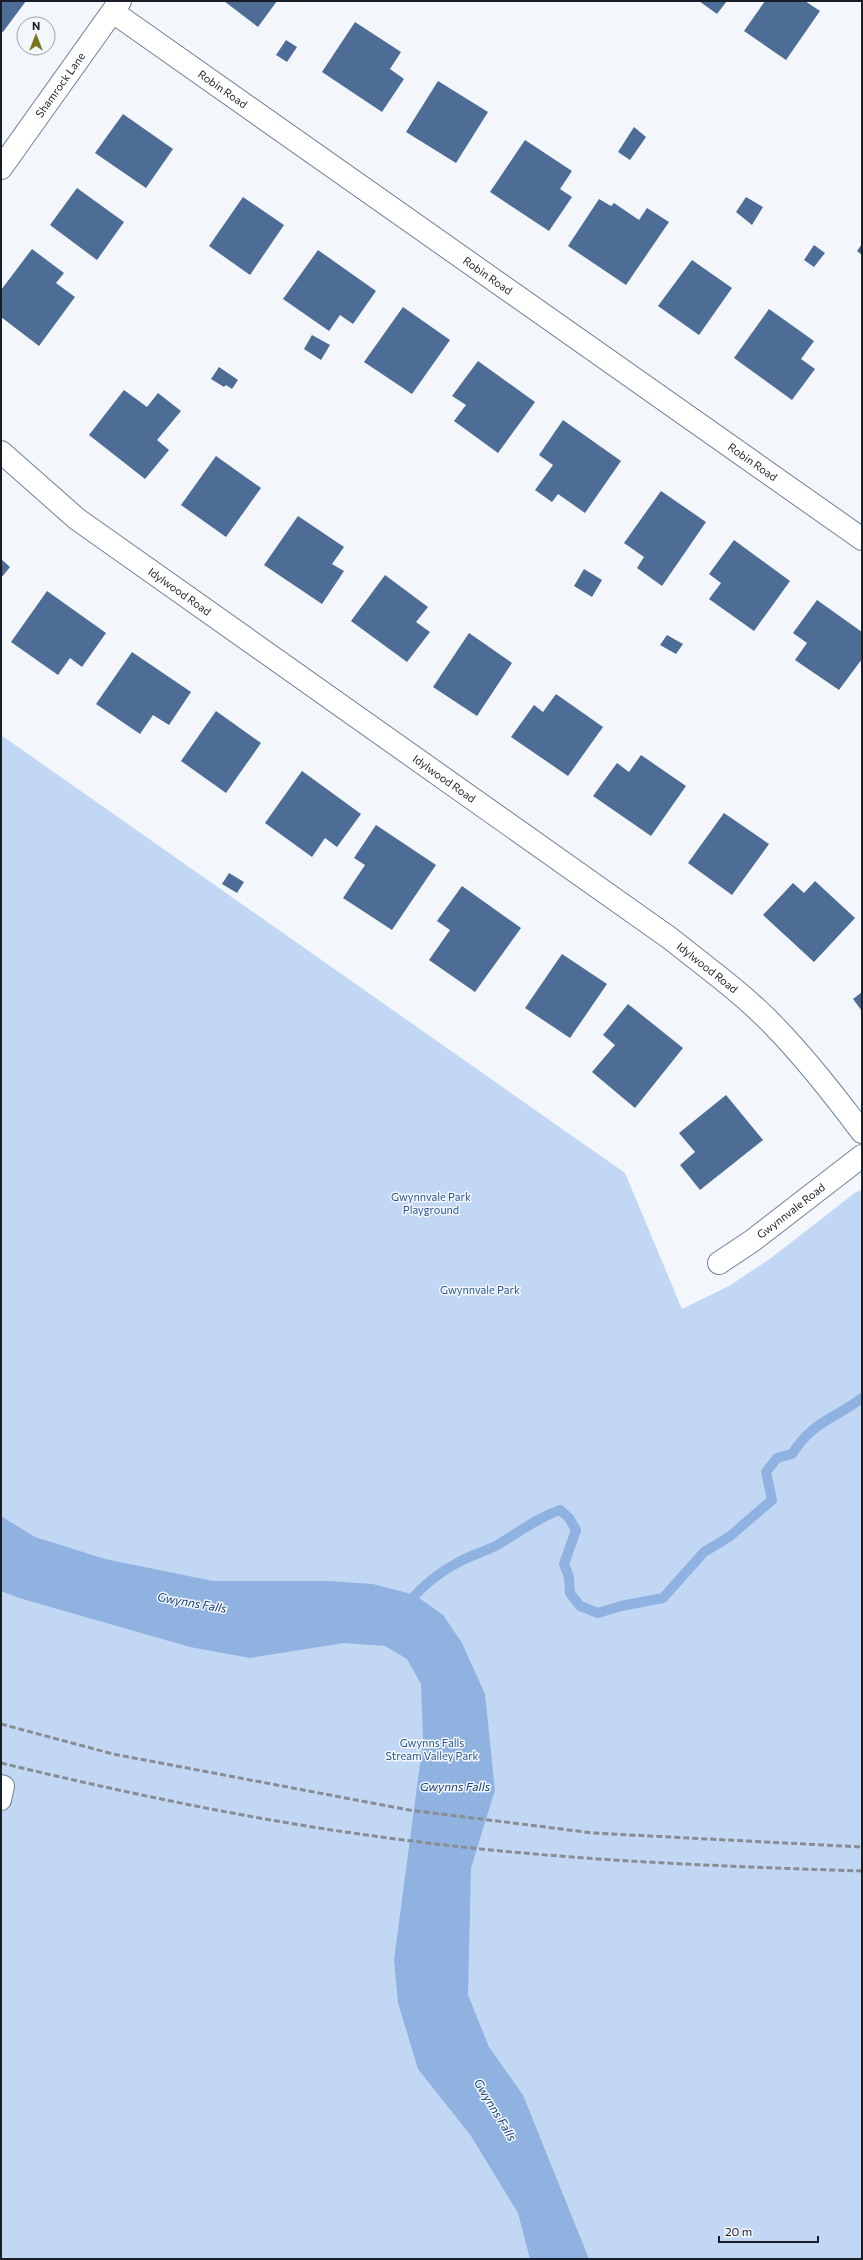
<svg xmlns="http://www.w3.org/2000/svg" width="863" height="2260" font-family="Commissioner,sans-serif">
  <style>
    .green { fill: #c2d7f4 }
    .water { fill: #90b2e0 }
    .lines { fill: none; stroke-linecap: round; stroke-linejoin: round }
    .stream { stroke: #90b2e0; stroke-width: 10 }
    .building { fill: #4d6c96 }
    .lane-casing { stroke: #718298; stroke-width: 22 }
    .street-casing { stroke: #718298; stroke-width: 24 }
    .lane { stroke: #fff; stroke-width: 20 }
    .street { stroke: #fff; stroke-width: 22 }
    .rail { stroke: #888c93; stroke-width: 3; stroke-dasharray: 6 3; stroke-linecap: butt }
    .labels { text-anchor: middle; stroke-width: 3; stroke-linejoin: round; paint-order: stroke }
    .street-label { font-size: 11px; fill: #181e27; stroke: #f3f7fc }
    .park-label { font-size: 11px; fill: #2b5791; stroke: #f3f7fc }
    .water-label { font-size: 12px; font-style: italic; fill: #123e75; stroke: #f3f7fc }
  </style>
  <rect width="100%" height="100%" fill="#f3f7fc"/>
  <path class="green" d="M1,735l624,438 57,136 47,-23 42,-28 85,-66 6,-2v1069h-861z"/>
  <path class="water" d="M1,1516l34,21 70,22 108,22h116l44,3 42,11 28,20 19,28 23,51 10,96 -24,78 -3,127 21,52 34,48 66,164h-59l-12,-46 -47,-77 -53,-67 -20,-66 -4,-43 29,-219 -2,-57 -14,-25 -22,-13 -41,-3 -94,15 -60,-11 -171,-49 -18,-7z"/>
  <g class="lines">
    <path class="stream" d="M408,1604c12,-16 31,-31 49,-41 13,-8 28,-11 42,-19 20,-12 38,-26 61,-34l9,8 7,12 -12,34 5,13 1,16 10,13 18,7 23,-7 42,-8 41,-46 25,-15 43,-37 -6,-28 11,-14 15,-4c22,-34 41,-34 70,-56"/>
  </g>
  <path class="building" d="M1,1h25l-23,31 -2,-1z
    M224,1h53l-19,26z
    M699,1h28l-10,13z
    M765,1h40l15,10 -34,49 -42,-29z
    M355,22l46,30 -11,17 14,10 -22,33 -60,-40z
    M286,40l11,7 -10,15 -11,-7z
    M438,81l50,31 -32,51 -50,-31z
    M123,114l50,35 -27,39 -51,-35z
    M634,127l12,10 -16,23 -12,-8z
    M525,140l47,31 -12,18 12,8 -23,34 -59,-39z
    M77,188l47,34 -27,38 -47,-35z
    M243,197l41,28 -34,50 -41,-29z
    M746,197l17,10 -11,18 -16,-13z
    M599,199l12,7 3,-3 25,17 8,-12 22,14 -43,63 -58,-39z
    M862,244v11l-5,-4z
    M814,245l11,8 -11,14 -10,-7z
    M32,249l32,24 -8,10 19,14 -36,49 -38,-29v-27z
    M318,250l58,41 -23,33 -13,-9 -11,16 -46,-32z
    M692,260l40,28 -33,47 -41,-29z
    M403,307l47,33 -38,54 -48,-32z
    M769,309l45,32 -13,18 14,10 -23,31 -58,-42z
    M312,335l18,10 -9,15 -17,-11z
    M478,361l57,41 -37,51 -44,-32 12,-16 -14,-9z
    M219,367l19,13 -6,9 -6,-4 -2,2 -13,-8z
    M124,390l23,17 11,-14 23,18 -24,29 12,10 -24,29 -56,-44z
    M563,420l58,41 -36,52 -27,-19 -6,8 -17,-12 18,-25 -14,-10z
    M216,456l45,32 -35,49 -45,-32z
    M661,491l45,31 -44,64 -25,-18 7,-11 -20,-14z
    M298,516l46,31 -12,17 12,7 -22,33 -58,-39z
    M734,540l56,41 -36,50 -45,-32 12,-16 -12,-9z
    M1,559l9,8 -9,11z
    M584,569l18,11 -10,17 -18,-11z
    M385,575l43,32 -12,15 14,10 -23,30 -56,-41z
    M47,591l59,42 -24,34 -12,-9 -12,17 -47,-33z
    M817,600l45,32v27l-23,31 -44,-30 12,-17 -14,-10z
    M469,633l43,30 -35,53 -44,-29z
    M667,635l16,9 -7,10 -16,-9z
    M132,652l59,40 -22,33 -16,-10 -13,19 -44,-30z
    M556,694l47,33 -35,49 -57,-39 23,-32 9,7z
    M216,711l45,32 -35,50 -45,-32z
    M641,755l45,31 -35,50 -58,-40 24,-33 12,9z
    M302,771l59,43 -24,33 -12,-9 -13,19 -47,-34z
    M724,813l45,31 -37,51 -44,-32z
    M376,825l60,40 -44,65 -49,-32 22,-33 -11,-7z
    M229,873l15,9 -7,11 -15,-9z
    M815,881l40,37 -41,44 -51,-47 30,-32 11,10z
    M462,886l59,42 -46,64 -46,-32 21,-30 -13,-9z
    M562,954l45,30 -37,54 -45,-30z
    M862,992v19l-9,-12z
    M628,1004l55,44 -48,60 -43,-36 23,-27 -12,-10z
    M726,1095l37,45 -63,50 -20,-25 15,-13 -16,-19z"/>
  <g class="lines">
    <g class="lane-casing">
      <path id="lane" d="M1,1785l3,1 -3,14"/>
    </g>
    <g class="street-casing">
      <g id="street">
        <path id="s1" d="M113,12l749,527"/>
        <path id="s2" d="M1,168l119,-167"/>
        <path id="s3" d="M1,452l76,67 594,420c36,29 74,56 105,89 32,33 59,68 86,104"/>
        <path id="s4" d="M719,1263l33,-22 110,-85"/>
      </g>
    </g>
    <use href="#lane" class="lane"/>
    <use href="#street" class="street"/>
    <path class="rail" d="M1,1724l112,30 296,56 184,23 269,14
      M1,1763c133,32 267,60 403,77 152,20 305,26 458,31"/>
  </g>
  <g class="labels">
    <g class="street-label">
      <text dy="4" stroke="none"><textPath href="#s2" startOffset="102">Shamrock Lane</textPath></text>
      <text dy="4" stroke="none"><textPath href="#s1" startOffset="134">Robin Road</textPath></text>
      <text dy="4" stroke="none"><textPath href="#s1" startOffset="458">Robin Road</textPath></text>
      <text dy="4" stroke="none"><textPath href="#s1" startOffset="782">Robin Road</textPath></text>
      <text dy="4" stroke="none"><textPath href="#s3" startOffset="227">Idylwood Road</textPath></text>
      <text dy="4" stroke="none"><textPath href="#s3" startOffset="551">Idylwood Road</textPath></text>
      <text dy="4" stroke="none"><textPath href="#s3" startOffset="875">Idylwood Road</textPath></text>
      <text dy="4" stroke="none"><textPath href="#s4" startOffset="89">Gwynnvale Road</textPath></text>
    </g>
    <g class="park-label">
      <text x="431" y="1201">Gwynnvale Park<tspan x="431" dy="13">Playground</tspan></text>
      <text x="480" y="1294">Gwynnvale Park</text>
      <text x="432" y="1747">Gwynns Falls<tspan x="432" dy="13">Stream Valley Park</tspan></text>
    </g>
    <g class="water-label">
      <text transform="translate(192 1603) rotate(10)" y="4">Gwynns Falls</text>
      <text x="455" y="1791">Gwynns Falls</text>
      <text transform="translate(495 2110) rotate(59)" y="4">Gwynns Falls</text>
    </g>
  </g>
  <rect width="863" height="2260" fill="none" stroke="#181e27" stroke-width="4"/>
  <g transform="translate(36 36)"><circle r="19" fill="#f3f7fc" stroke="#9ba0a7"/>
  <path d="M0-3L7 15L0 10L-7 15Z" fill="#7b751a"/>
  <text y="-6" font-size="11" font-weight="bold" text-anchor="middle" fill="#181e27">N</text>
  </g>
  <path d="M719 2236v6h99v-6" fill="none" stroke="#181e27" stroke-width="2"/>
  <text x="725" y="2236" font-size="12" fill="#181e27" stroke="#f3f7fc" stroke-width="3" paint-order="stroke">20 m</text>
</svg>
